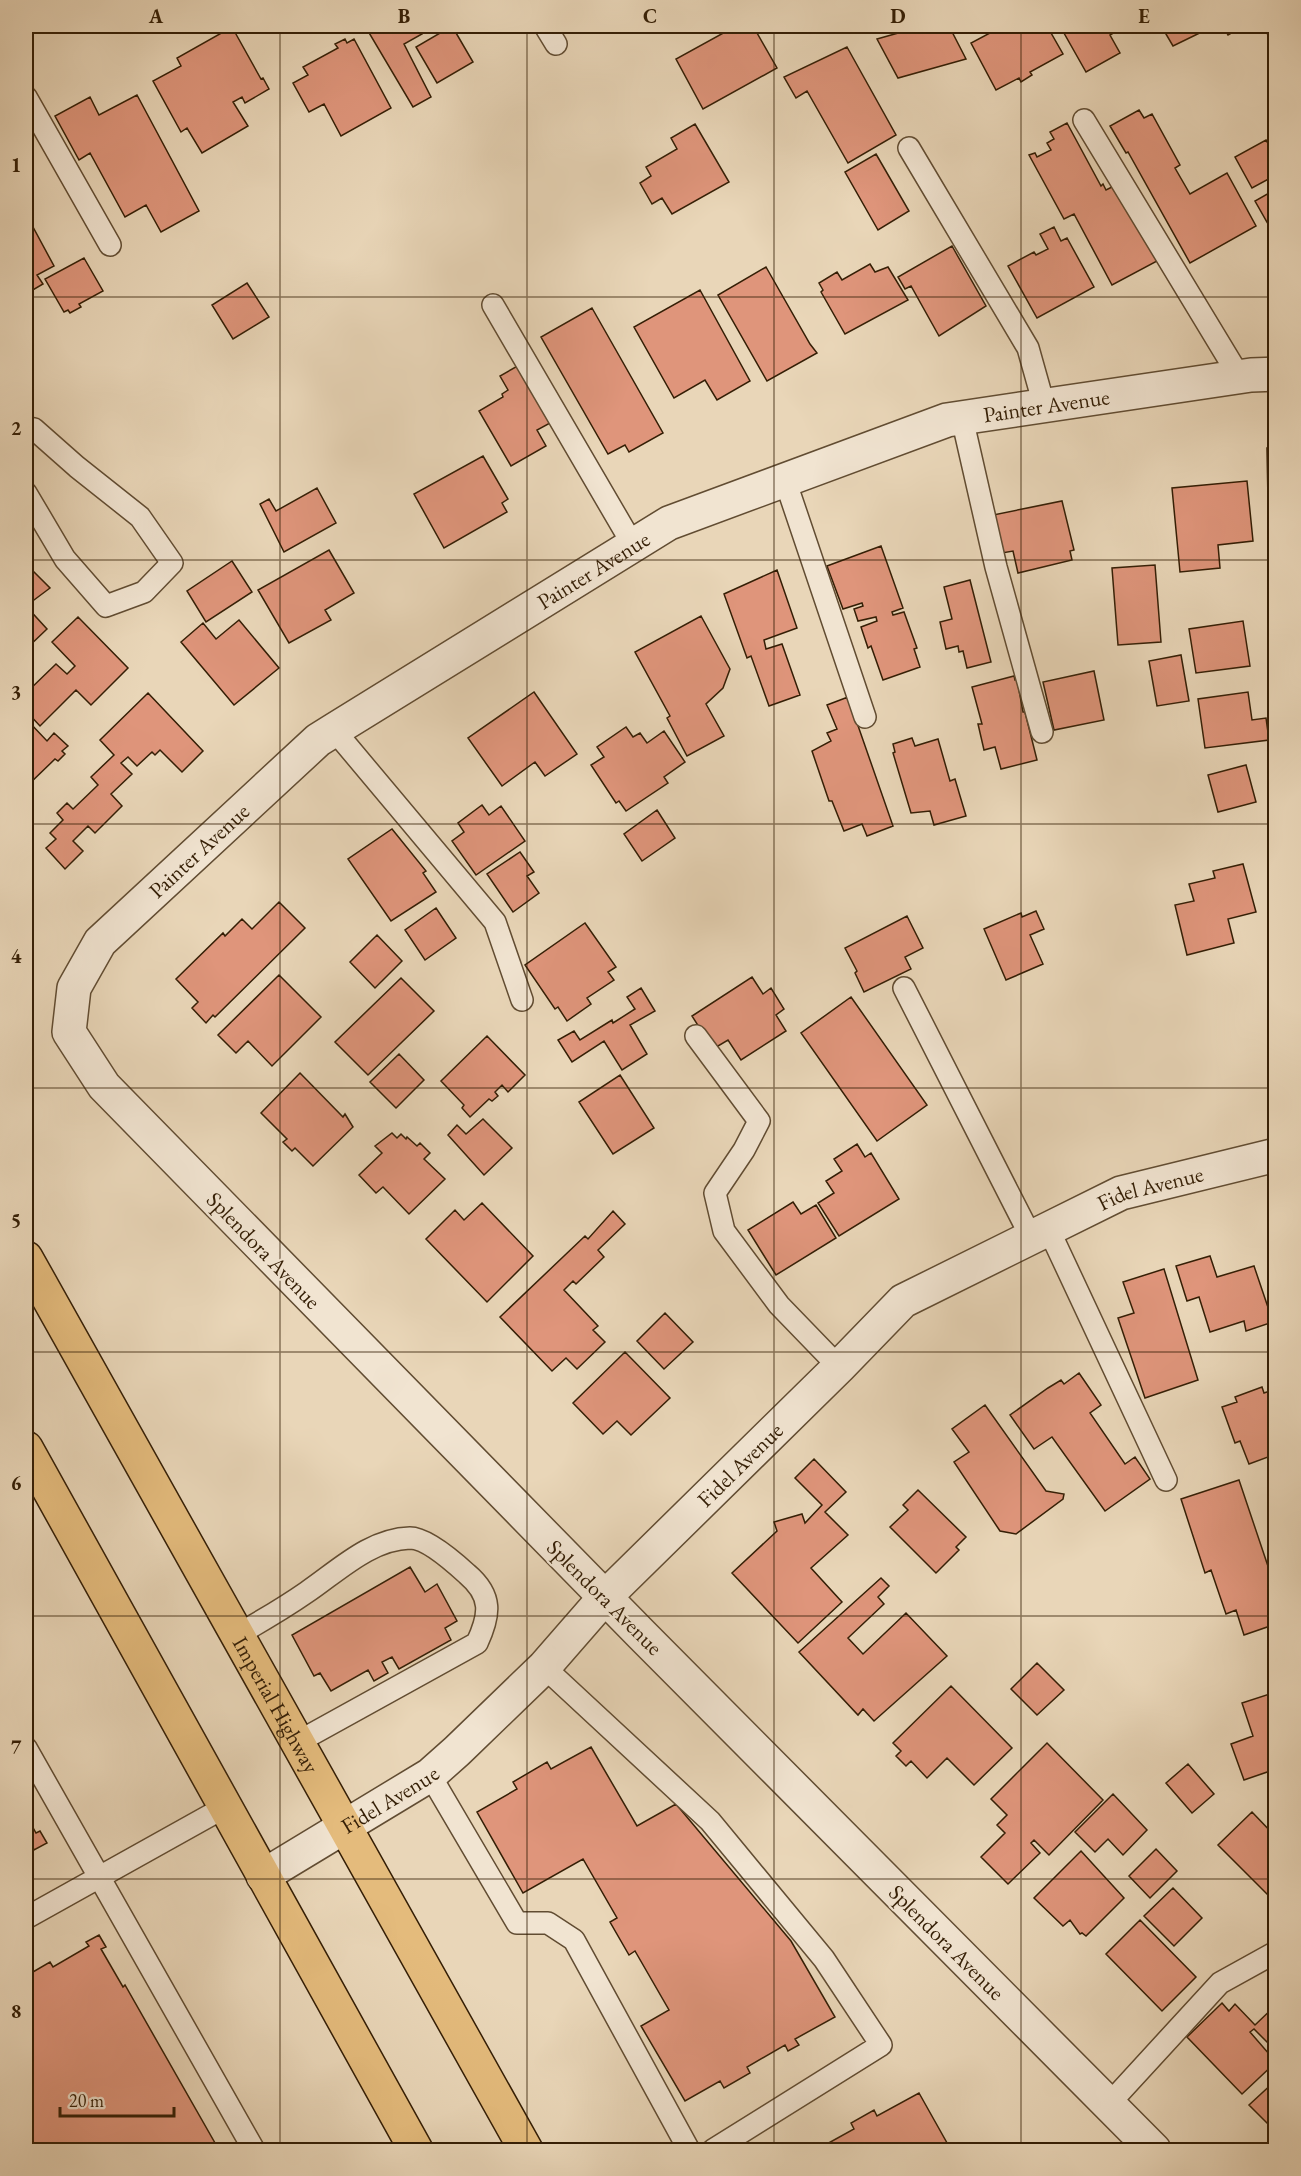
<svg xmlns="http://www.w3.org/2000/svg" width="1301" height="2176" font-family="'EB Garamond',serif">
  <style>
    .building { fill: #df957b; stroke: #341e05; stroke-width: 1.5 }
    .lines { fill: none; stroke-linecap: round; stroke-linejoin: round }
    .lane-casing { stroke: #614c32; stroke-width: 24 }
    .street-casing { stroke: #614c32; stroke-width: 36 }
    .primary-casing { stroke: #341e05; stroke-width: 36 }
    .lane { stroke: #f1e4d1; stroke-width: 21 }
    .street { stroke: #f1e4d1; stroke-width: 33 }
    .primary { stroke: #e4bb7c; stroke-width: 33 }
    .grid { fill: none; stroke: #341e05; stroke-width: 1.5; stroke-opacity: 0.55 }
    .labels { text-anchor: middle; stroke-width: 4.5; stroke-linejoin: round; paint-order: stroke }
    .street-label { font-size: 22px; fill: #341e05; stroke: #f1e4d1 }
    .neatline { fill: none; stroke: #341e05; stroke-width: 2 }
    .grid-label { font-size: 20px; text-anchor: middle; font-weight: bold; fill: #341e05 }
  </style>
  <rect width="100%" height="100%" fill="#e9d6b8"/>
  <filter id="stains"><feTurbulence type="fractalNoise" baseFrequency=".00333" numOctaves="4"/><feColorMatrix values="0 0 0 0 .2 0 0 0 0 .09 0 0 0 0 .02 0 0 0 .5 -.17"/></filter>
  <radialGradient id="worn" r=".72"><stop offset=".6" stop-color="#630" stop-opacity="0"/><stop offset="1" stop-color="#630" stop-opacity=".3"/></radialGradient>
  <path class="building" d="M365,26h52l5,8 -18,10 27,53 -18,10z
    M452,26l21,36 -36,21 -21,-36z
    M736,26h17l24,42 -74,41 -27,-50z
    M923,26h26l17,33 -68,19 -21,-39z
    M1003,26h44l16,28 -33,18 2,3 -11,7 -2,-4 -23,12 -25,-47z
    M1060,26h65l-15,9 10,18 -34,19z
    M1169,26h45l-41,20 -10,-17z
    M1223,26h21l-16,9z
    M1263,26h13v5l-8,4z
    M232,27l29,52 2,-1 6,11 -24,14 -3,-6 -9,5 15,24 -46,27 -15,-25 -6,4 -28,-51 28,-15 -4,-8z
    M345,39l2,4 7,-4 37,69 -50,28 -17,-32 -15,8 -16,-29 15,-8 -5,-8 35,-19 -3,-4z
    M847,47l49,88 -48,28 -41,-72 -11,7 -12,-21z
    M137,95l62,116 -38,21 -15,-27 -21,12 -35,-64 -11,7 -24,-44 35,-19 9,18z
    M1139,110l5,8 8,-4 28,51 -5,3 15,26 37,-21 29,53 -66,37 -62,-111 -2,1 -16,-27z
    M1067,123l34,63 2,-2 3,6 14,-7 39,77 -47,25 -38,-71 -10,5 -35,-64 6,-2 2,4 14,-7 -4,-7 7,-4 -4,-7z
    M695,124l34,58 -57,32 -10,-16 -10,6 -12,-21 11,-7 -5,-9 31,-18 -6,-11z
    M1266,140l10,17v18l-24,13 -17,-31z
    M876,154l33,57 -31,19 -33,-58z
    M1276,189v49l-21,-37z
    M26,214l28,52 -17,9 6,9 -17,10z
    M1054,227l7,14 6,-3 27,49 -57,31 -29,-52 26,-14 2,3 12,-6 -8,-15z
    M952,246l34,60 -47,30 -28,-50 -6,3 -7,-12z
    M84,258l19,33 -24,13 2,3 -11,6 -2,-3 -4,2 -19,-33z
    M870,264l5,8 13,-5 20,33 -63,34 -24,-42 2,-2 -4,-7 18,-11 5,8z
    M766,267l44,77 7,9 -50,28 -49,-86z
    M247,283l22,34 -36,22 -21,-34z
    M700,290l50,91 -33,19 -12,-20 -31,18 -40,-71z
    M592,308l71,125 -34,19 -4,-7 -17,9 -67,-117z
    M521,364l31,58 -15,8 9,16 -35,20 -32,-55 24,-14 -1,-3 6,-4 -8,-14z
    M1267,448h9v98l-2,-46 -6,1z
    M483,456l25,43 -6,4 5,9 -63,36 -30,-54z
    M1247,481l6,60 -35,4 2,23 -40,4 -8,-84z
    M317,488l19,35 -52,29 -24,-48 9,-5 7,12z
    M1062,501l12,49 -4,1 2,9 -54,13 -5,-22 -11,2 -9,-38z
    M881,546l22,62 -11,4 1,3 11,-3 13,36 -3,1 6,18 -37,13 -12,-34 -3,2 -7,-21 16,-6 -1,-4 -18,4 -4,-12 9,-3 -1,-3 -19,6 -16,-43z
    M329,550l25,43 -29,17 6,10 -42,23 -31,-53z
    M232,561l20,31 -46,30 -19,-31z
    M26,564l24,24 -24,18 21,23 -21,20z
    M1155,565l6,77 -43,3 -6,-77z
    M777,570l20,58 -33,12 2,9 16,-5 18,51 -31,11 -18,-50 -4,2 -23,-64z
    M970,580l21,82 -24,6 -4,-17 -4,1 -1,-6 -12,3 -6,-27 12,-3 -8,-32z
    M701,616l29,53 -7,19 -17,16 18,32 -37,20 -20,-38 3,-2 -35,-64z
    M78,617l50,51 -37,37 -15,-15 -36,36 -14,-15v-18l30,-29 11,10 8,-8 -23,-24z
    M239,620l40,48 -45,37 -53,-63 22,-19 13,16z
    M1243,621l7,45 -54,7 -7,-44z
    M1181,655l8,46 -32,5 -8,-45z
    M1094,671l10,49 -50,10 -11,-48z
    M1014,676l1,4 2,-1 6,33h2l12,48 -36,9 -6,-22 -11,3 -6,-26h4l-10,-37z
    M534,692l43,62 -32,22 -10,-14 -33,24 -34,-48z
    M1248,692l4,28 14,-2 3,22 -64,8 -7,-49z
    M148,693l55,58 -21,21 -22,-22 -5,5 -3,-3 -15,14 -9,-9 -7,6 11,11 -21,20 11,12 -27,27 -7,-7 -15,15 10,10 -18,18 -19,-21 10,-9 -6,-6 13,-13 -6,-7 10,-10 6,6 25,-24 -7,-8 23,-22 -14,-15z
    M848,697l45,129 -26,10 -5,-12 -18,7 -12,-30h-3l-17,-50 19,-10 -4,-8 10,-4 -10,-24z
    M29,722l18,19 7,-8 14,13 -6,5 3,3 -7,7 -3,-2 -29,28v-62z
    M626,727l7,10 7,-4 7,10 17,-12 21,31 -21,15 4,6 -42,28 -7,-10 -3,2 -25,-38 13,-8 -7,-10z
    M912,738l3,8 23,-7 12,42 5,-2 11,37 -32,9 -4,-14 -19,2 -18,-60 2,-1 -2,-8z
    M1246,765l10,37 -38,10 -10,-37z
    M482,805l7,10 12,-9 24,35 -49,34 -24,-34 12,-9 -6,-9z
    M657,810l18,28 -33,23 -18,-27z
    M392,829l34,42 -3,2 13,19 -45,29 -43,-62z
    M520,852l14,20 -7,4 12,17 -26,19 -26,-38z
    M1276,852v48h-2l-5,-47z
    M1243,864l13,48 -28,7 6,24 -47,12 -12,-50 19,-4 -5,-17 26,-6 -2,-7z
    M279,902l26,26 -90,89 -2,-2 -7,8 -14,-15 6,-6 -22,-23 47,-46 2,3 17,-17 10,10z
    M436,908l20,30 -31,22 -20,-30z
    M1036,911l8,18 -14,6 13,29 -37,16 -22,-51 37,-16 1,4z
    M907,916l16,32 -18,9 6,12 -47,23 -9,-19 2,-2 -12,-23z
    M585,923l31,44 -8,5 6,8 -27,18 4,6 -24,17 -9,-14 -3,2 -30,-44z
    M377,935l25,26 -27,27 -25,-26z
    M279,975l42,42 -49,49 -24,-25 -12,12 -18,-18z
    M752,977l11,17 8,-6 13,21 -8,6 10,16 -45,29 -13,-20 -15,9 -21,-33z
    M401,978l33,33 -66,64 -33,-33z
    M641,988l14,23 -25,14 17,29 -25,16 -18,-29 -32,21 -14,-22 16,-9 6,9 32,-20 1,3 22,-14 -8,-12z
    M851,997l76,108 -50,36 -76,-108z
    M487,1036l38,39 -17,17 -6,-7 -7,7 3,4 -6,5 -3,-2 -19,18 -8,-9 2,-3 -23,-24z
    M399,1054l25,26 -28,28 -26,-26z
    M300,1073l43,44 2,-3 8,13 -40,39 -18,-18 -3,3 -9,-9 4,-3 -26,-26z
    M620,1075l34,53 -41,26 -34,-52z
    M483,1119l29,29 -28,27 -36,-40 9,-10 9,9z
    M392,1133l5,5 4,-4 5,5 1,-2 10,9 3,-3 10,10 -6,6 21,20 -36,35 -26,-27 -7,6 -17,-18 23,-22 -7,-7z
    M857,1144l8,13 6,-4 28,46 -60,37 -21,-33 16,-10 -8,-12 16,-10 -8,-12z
    M793,1202l8,12 15,-9 20,33 -60,37 -28,-45z
    M482,1203l51,53 -46,46 -61,-63 29,-29 9,10z
    M613,1211l12,13 -27,26 6,7 -28,27 -3,-3 -9,9 34,36 -5,4 12,12 -28,27 -11,-11 -14,13 -52,-54 85,-81 3,3z
    M1210,1256l7,21 37,-11 19,56 -27,9 -2,-10 -34,11 -11,-35 -12,4 -11,-35z
    M1164,1269l34,111 -53,18 -27,-80 16,-5 -11,-31z
    M665,1313l28,29 -29,27 -27,-28z
    M625,1352l45,46 -39,37 -14,-14 -14,13 -30,-31z
    M1079,1373l22,32 -11,8 35,51 10,-7 15,22 -45,32 -53,-74 -18,12 -24,-34 38,-27 13,-8 3,4z
    M1262,1387l2,6 12,-4v40l-8,2 8,23 -27,10 -9,-23 -5,2 -13,-36 15,-5 -2,-5z
    M985,1405l61,86 18,3 -1,5 -47,35 -16,-3 -46,-69 15,-10 -17,-23z
    M814,1459l32,33 -21,20 23,23 -37,33 31,34 -44,41 -66,-70 45,-42 -3,-9 28,-8 3,9 17,-18 -27,-27z
    M1239,1480l37,110v7l-7,2 7,25 -32,11 -8,-25 -10,4 -15,-44 -6,3 -24,-74z
    M918,1490l48,47 -10,10 3,3 -23,23 -46,-46 18,-17 -5,-5z
    M410,1567l15,25 12,-8 20,37 -12,7 6,12 -52,29 -7,-12 -10,5 6,11 -14,8 -6,-11 -37,21 -11,-18 -6,3 -22,-41z
    M881,1578l8,8 -11,11 6,7 -36,34 15,16 43,-41 41,43 -73,65 -11,-12 -5,6 -59,-63z
    M1037,1663l27,27 -27,25 -26,-26z
    M951,1686l61,62 -38,37 -27,-27 -20,20 -16,-17 -5,5 -10,-10 5,-5 -8,-8z
    M1276,1692v77l-32,11 -13,-36 22,-8 -11,-33z
    M1047,1743l56,57 -54,55 -15,-15 -3,3 9,10 -32,31 -27,-27 24,-24 -8,-8 10,-10 -16,-16z
    M591,1747l46,79 39,-22 115,137 44,76 -40,22 4,6 -11,6 -3,-6 -38,22 3,6 -26,15 -4,-7 -35,20 -44,-75 28,-16 -34,-59 -6,4 -19,-33 7,-4 -34,-59 -60,34 -46,-81 40,-23 -4,-7 34,-20 4,7z
    M1188,1764l26,30 -22,19 -26,-30z
    M1113,1794l34,36 -24,25 -15,-16 -13,13 -20,-20z
    M1252,1812l24,25v66l-58,-58z
    M26,1815l10,18 4,-2 7,12 -13,7 -2,-5 -6,4z
    M1156,1849l21,22 -27,27 -21,-22z
    M1081,1851l43,47 -38,38 -4,-3 -2,1 -10,-14 -7,6 -29,-28z
    M1173,1888l29,30 -28,28 -30,-30z
    M1140,1920l56,57 -34,34 -56,-57z
    M99,1935l7,12 -5,2 22,38 2,-2 94,165h-193v-174l24,-14 3,5 36,-21 -3,-4z
    M1222,2003l7,8 6,-7 20,21 21,-20v46l-22,-22 -4,3 26,30 -34,32 -55,-57z
    M1276,2080v52l-27,-27z
    M919,2093l32,57h-135l38,-21 -3,-6 23,-13 3,6z"/>
  <g class="lines">
    <g class="lane-casing">
      <path id="lane" d="M545,26l11,18
        M26,97l84,148
        M1084,120l155,256
        M909,148l119,200 16,57
        M493,305l140,240
        M962,418l34,149 46,165
        M26,428l8,1 43,38 63,50 32,46 -28,29 -38,14 -41,-47 -39,-66
        M785,480l80,237
        M334,730l161,192 27,78
        M904,988l127,249
        M696,1036l63,85 -15,29 -29,43 9,38 55,74 60,62
        M1048,1228l118,252
        M237,1635c23,-13 47,-27 70,-43 31,-21 63,-53 103,-54 17,0 45,25 57,36 26,22 23,41 10,69l-181,100
        M544,1667l166,154 114,138 57,86 -168,105
        M26,1748l228,402
        M430,1775l87,148h31l26,17 115,210
        M26,1918l199,-111
        M1109,2104l111,-121 56,-31"/>
    </g>
    <g class="street-casing">
      <g id="street">
        <path id="s1" d="M263,1876l167,-101 27,-24 87,-84 61,-70 234,-230 64,-66 218,-108 155,-38"/>
        <path id="s2" d="M1154,2150l-512,-515 -538,-549 -35,-54 5,-44 26,-46 218,-202 16,-10 335,-207 278,-103 304,-45 25,-1"/>
      </g>
    </g>
    <g class="primary-casing">
      <g id="primary">
        <path id="s3" d="M26,1258l500,892"/>
        <path d="M26,1448l390,702"/>
      </g>
    </g>
    <use href="#lane" class="lane"/>
    <use href="#street" class="street"/>
    <use href="#primary" class="primary"/>
  </g>
  <path class="grid" d="M280,26v2124M527,26v2124M774,26v2124M1021,26v2124M26,297h1250M26,560h1250M26,824h1250M26,1088h1250M26,1352h1250M26,1616h1250M26,1879h1250"/>
  <g class="labels">
    <g class="street-label">
      <text dy="8" stroke="none"><textPath href="#s2" startOffset="2763">Painter Avenue</textPath></text>
      <text dy="8" stroke="none"><textPath href="#s2" startOffset="2277">Painter Avenue</textPath></text>
      <text dy="8" stroke="none"><textPath href="#s2" startOffset="1791">Painter Avenue</textPath></text>
      <text dy="8" stroke="none"><textPath href="#s1" startOffset="1138">Fidel Avenue</textPath></text>
      <text transform="translate(264 1250) rotate(46)" y="8">Splendora Avenue</text>
      <text dy="8" stroke="none"><textPath href="#s1" startOffset="634">Fidel Avenue</textPath></text>
      <text transform="translate(605 1597) rotate(45)" y="8">Splendora Avenue</text>
      <text dy="8" stroke="none"><textPath href="#s3" startOffset="512">Imperial Highway</textPath></text>
      <text dy="8" stroke="none"><textPath href="#s1" startOffset="148">Fidel Avenue</textPath></text>
      <text transform="translate(947 1942) rotate(45)" y="8">Splendora Avenue</text>
    </g>
  </g>
  <rect width="1301" height="2176" fill="none" stroke="#e9d6b8" stroke-width="66"/>
  <path d="M60 2107v9h114v-9" fill="none" stroke="#341e05" stroke-width="3"/>
  <text x="69" y="2107" font-size="18" fill="#341e05" stroke="#f1e4d1" stroke-width="4.5" paint-order="stroke">20 m</text>
  <rect x="33" y="33" width="1235" height="2110" class="neatline"/>
  <g class="grid-label">
    <text x="156" y="23">A</text>
    <text x="404" y="23">B</text>
    <text x="650" y="23">C</text>
    <text x="898" y="23">D</text>
    <text x="1144" y="23">E</text>
    <text x="16" y="172">1</text>
    <text x="16" y="435">2</text>
    <text x="16" y="699">3</text>
    <text x="16" y="963">4</text>
    <text x="16" y="1227">5</text>
    <text x="16" y="1490">6</text>
    <text x="16" y="1754">7</text>
    <text x="16" y="2018">8</text>
  </g>
  <rect width="100%" height="100%" filter="url(#stains)"/>
  <rect width="100%" height="100%" fill="url(#worn)"/>
</svg>
